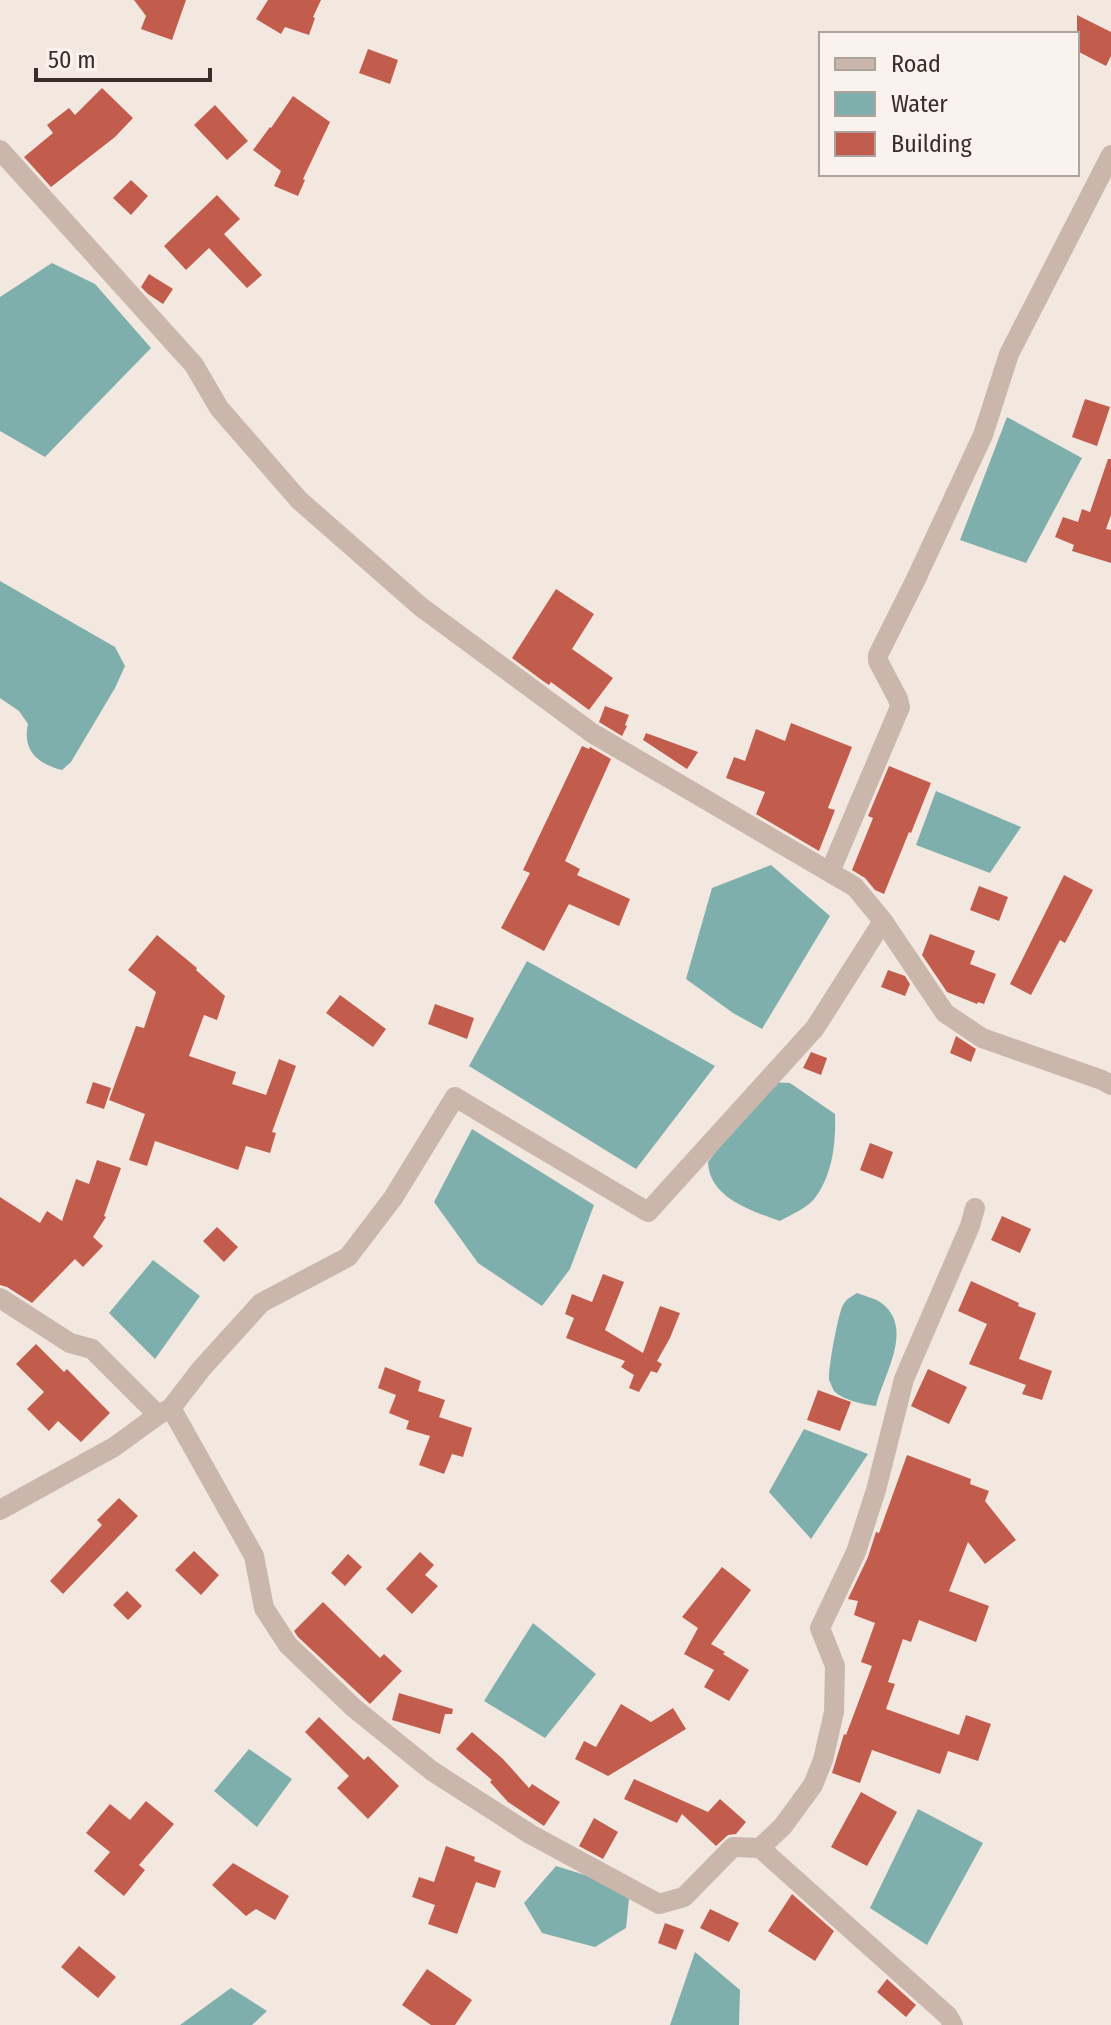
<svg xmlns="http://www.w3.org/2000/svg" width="1111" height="2025" font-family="'Fira Sans Condensed',sans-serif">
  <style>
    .water { fill: #7fafac }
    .building { fill: #c25d4e }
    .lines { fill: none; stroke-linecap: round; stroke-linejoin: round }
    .minor { stroke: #cbb6ac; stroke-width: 20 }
  </style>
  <rect width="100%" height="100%" fill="#f2e8e0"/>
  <path class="water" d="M52,263l43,21 56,64 -106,109 -45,-26v-134z
    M1007,417l75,41 -56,105 -66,-23z
    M0,581l115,66 10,19 -10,22 -44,74 -9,8c-24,-6 -40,-19 -34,-46l-9,-13 -19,-13z
    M936,791l85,36 -31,46 -74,-28z
    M771,865l59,51 -68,113 -29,-16 -47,-34 26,-91z
    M527,961l188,105 -79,103 -167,-103z
    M768,1082l22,1 45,31c1,27 -2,58 -18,81 -7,12 -25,19 -37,26 -28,-10 -71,-23 -72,-59z
    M472,1129l122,76 -24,64 -28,37 -64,-43 -44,-61z
    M153,1260l47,36 -45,63 -46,-46z
    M857,1293c7,3 17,5 23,9 36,25 3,73 -4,104 -13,-2 -32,-5 -42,-15 -1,-2 -4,-9 -5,-11 -1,-11 9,-66 14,-75 3,-6 8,-8 14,-12z
    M804,1429l64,25 -57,85 -42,-47z
    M533,1623l63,51 -51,64 -61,-37z
    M249,1749l43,30 -35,48 -43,-36z
    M918,1809l65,34 -56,102 -57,-37z
    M556,1866l45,14 28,19 -3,29 -31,19 -53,-14 -18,-30z
    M695,1952l45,38 -1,35h-69z
    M231,1988l36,23 -15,14h-72z"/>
  <path class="building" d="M134,0h52l-14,40 -31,-11 5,-13z
    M268,0h53l-8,17 2,1 -6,17 -24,-8 -4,7 -25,-15z
    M1077,15l34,17v24l-5,10 -29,-15z
    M368,49l30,11 -8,24 -31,-11z
    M102,88l31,30 -18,19 -64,50 -27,-30 29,-24 -6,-8 22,-17 6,7z
    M293,96l37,26 -27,57 2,1 -7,16 -24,-10 7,-15 -28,-21 17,-23 1,1z
    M215,105l33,36 -21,19 -33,-35z
    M131,180l17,16 -17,19 -18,-17z
    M217,195l23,24 -16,15 38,41 -15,13 -38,-40 -23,22 -22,-24z
    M149,274l24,15 -10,15 -15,-10 -7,-7z
    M1085,399l25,8 -13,39 -25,-9z
    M1108,459h3v56l-5,14 5,1v33l-39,-12 2,-6 -19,-8 8,-20 15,5 4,-13 8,3z
    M556,589l38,25 -22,35 41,29 -24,32 -38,-28 -2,3 -6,-4 -31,-23z
    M605,706l24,9 -4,10 2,1 -5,10 -23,-14z
    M791,723l61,24 -24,61 7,2 -16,41 -63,-37 9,-22 -39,-14 8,-21 11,4 11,-32 29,12z
    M646,733l52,19 -11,17 -44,-29z
    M582,746l7,3 1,-2 21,12 -46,102 15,8 -3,6 53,24 -11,27 -50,-22 -25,47 -43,-23 29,-55 -7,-3z
    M889,766l42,17 -20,50 -2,-1 -25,62 -9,-4 -10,-12 -13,-8 21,-52 -5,-2z
    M1064,875l29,15 -28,53 -5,-3 -29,55 -21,-11z
    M979,886l29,11 -9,24 -29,-11z
    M930,934l45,17 -5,13 26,10 -12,30 -6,-2 -1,2 -30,-12 -25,-37z
    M157,935l40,33 -1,2 29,26 -8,24 -13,-5 -15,41 47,16 -4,12 34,11 13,-36 17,7 -24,66 4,1 -6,20 -24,-7 -8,24 -83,-29 -8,25 -18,-6 16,-46 -36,-14 27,-74 8,2 12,-36 -28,-22z
    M888,970l17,6 5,8 -5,12 -24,-9z
    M340,995l46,34 -13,18 -47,-34z
    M435,1004l39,14 -7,21 -39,-15z
    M956,1036l20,13 -5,13 -21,-9z
    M811,1052l16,6 -6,17 -18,-7z
    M93,1082l18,6 -7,21 -18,-6z
    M870,1143l23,9 -10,27 -23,-9z
    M97,1160l24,8 -17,48 2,1 -13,20 10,9 -20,21 -8,-8 -43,44 -25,-16 -7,-2v-88l40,26 7,-12 15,10 14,-42 13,5z
    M1002,1216l29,13 -11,24 -29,-13z
    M217,1227l21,20 -14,15 -21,-21z
    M603,1274l21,8 -19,48 38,23 17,-47 20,7 -10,25 -13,23 5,3 -5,9 -6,-2 -12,21 -10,-4 5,-13 -13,-8 4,-6 -59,-23 8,-20 -9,-4 7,-20 20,8z
    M971,1281l48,22 -1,3 18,7 -17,46 33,12 -10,29 -20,-6 4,-9 -57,-21 18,-40 -29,-13z
    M36,1344l28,28 3,-3 43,44 -29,29 -23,-21 -9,10 -22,-22 17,-17 -28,-28z
    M385,1367l36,14 -3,10 27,9 -6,17 33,11 -9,29 -11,-3 -8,20 -25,-9 11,-29 -24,-7 3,-8 -20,-8 7,-18 -18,-7z
    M928,1369l39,18 -18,37 -38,-18z
    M818,1390l33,12 -11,29 -33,-11z
    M907,1455l64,24 -1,5 19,7 -4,10 31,39 -31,24 -17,-22 -19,49 40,15 -13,36 -57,-22 -8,22 -8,-3 -15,43 7,2 -9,25 73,26 7,-20 25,9 -13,37 -30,-10 -8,23 -68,-24 -12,33 -28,-10 12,-39 2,1 26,-69 -11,-4 14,-39 -21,-8 4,-14 -10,-2 20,-42 8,-25 3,1z
    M119,1498l19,18 -75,78 -13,-13 52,-56 -5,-5z
    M194,1551l25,24 -18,20 -26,-25z
    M420,1552l14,13 -9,10 13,11 -26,28 -26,-25z
    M348,1554l14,13 -17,19 -14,-13z
    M722,1567l29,23 -40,54 14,8 -2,2 26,16 -20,31 -25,-14 10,-17 -30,-16 14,-26 -16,-11z
    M127,1591l15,15 -14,14 -15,-15z
    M323,1602l57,56 4,-4 18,17 -32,33 -72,-67 -4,-6z
    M399,1693l54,16 -1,5h-7l-5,20 -48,-14z
    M621,1704l30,18 22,-14 13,21 -78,47 -33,-17 9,-18 12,6z
    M319,1717l45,43 4,-4 31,30 -31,33 -31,-31 12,-12 -44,-44z
    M472,1732l31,27 26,29 3,-4 28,18 -16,24 -36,-24 -18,-20 2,-2 -36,-31z
    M634,1779l74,33 12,-13 26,23 -10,12 -8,1 -12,11 -34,-32 -5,9 -53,-24z
    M861,1792l36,20 -30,54 -36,-19z
    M146,1801l28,23 -35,41 6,5 -21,26 -30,-25 16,-19 -24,-19 24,-29 20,16z
    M594,1818l24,14 -15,27 -24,-13z
    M446,1846l29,11 -1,4 27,10 -6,17 -19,-6 -19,52 -29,-10 7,-19 -23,-8 7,-20 15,5z
    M233,1863l56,33 -14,24 -19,-11 -10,7 -34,-31z
    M792,1894l42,37 -19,30 -47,-30z
    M710,1909l29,14 -10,19 -29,-14z
    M665,1923l19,7 -8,20 -18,-7z
    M79,1946l37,31 -18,21 -37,-31z
    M427,1969l45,31 -17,25h-24l-29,-20z
    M887,1979l29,26 -10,12 -29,-25z"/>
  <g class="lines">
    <path class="minor" d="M0,150l194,215 25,43 80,92 122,107 171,126 263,154 28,34 62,92 37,25 120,42 9,5
      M830,872l70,-165 -2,-8 -20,-38v-6l38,-76 67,-144 26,-81 102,-199
      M0,1298l70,45 22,6 66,66
      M171,1408l83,148 10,52 24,37 66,63 78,63 98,63 129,70 25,-7 49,-50 27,1 188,168 5,9
      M0,1510l114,-63 44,-32 13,-7 31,-40 59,-65 87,-46 45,-59 62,-101 193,115 167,-184 68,-107
      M760,1848l23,-22 30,-41 10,-25 11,-48 1,-46 -15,-38 36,-76 20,-62 28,-111 66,-153 5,-18"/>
  </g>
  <rect x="819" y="32" width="260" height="144" fill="#faf2ec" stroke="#ada39e" stroke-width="2"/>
  <rect x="835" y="58" width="40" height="12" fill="#cbb6ac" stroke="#ada39e" stroke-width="2"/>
  <text x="891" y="72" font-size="24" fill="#392d2a">Road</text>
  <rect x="835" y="92" width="40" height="24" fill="#7fafac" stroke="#ada39e" stroke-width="2"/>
  <text x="891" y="112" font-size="24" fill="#392d2a">Water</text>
  <rect x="835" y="132" width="40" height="24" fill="#c25d4e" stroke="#ada39e" stroke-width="2"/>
  <text x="891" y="152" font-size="24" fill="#392d2a">Building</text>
  <path d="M36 68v12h174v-12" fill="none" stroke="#392d2a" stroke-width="4"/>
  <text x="48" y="68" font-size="24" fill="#392d2a" stroke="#faf2ec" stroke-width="6" paint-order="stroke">50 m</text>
</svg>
